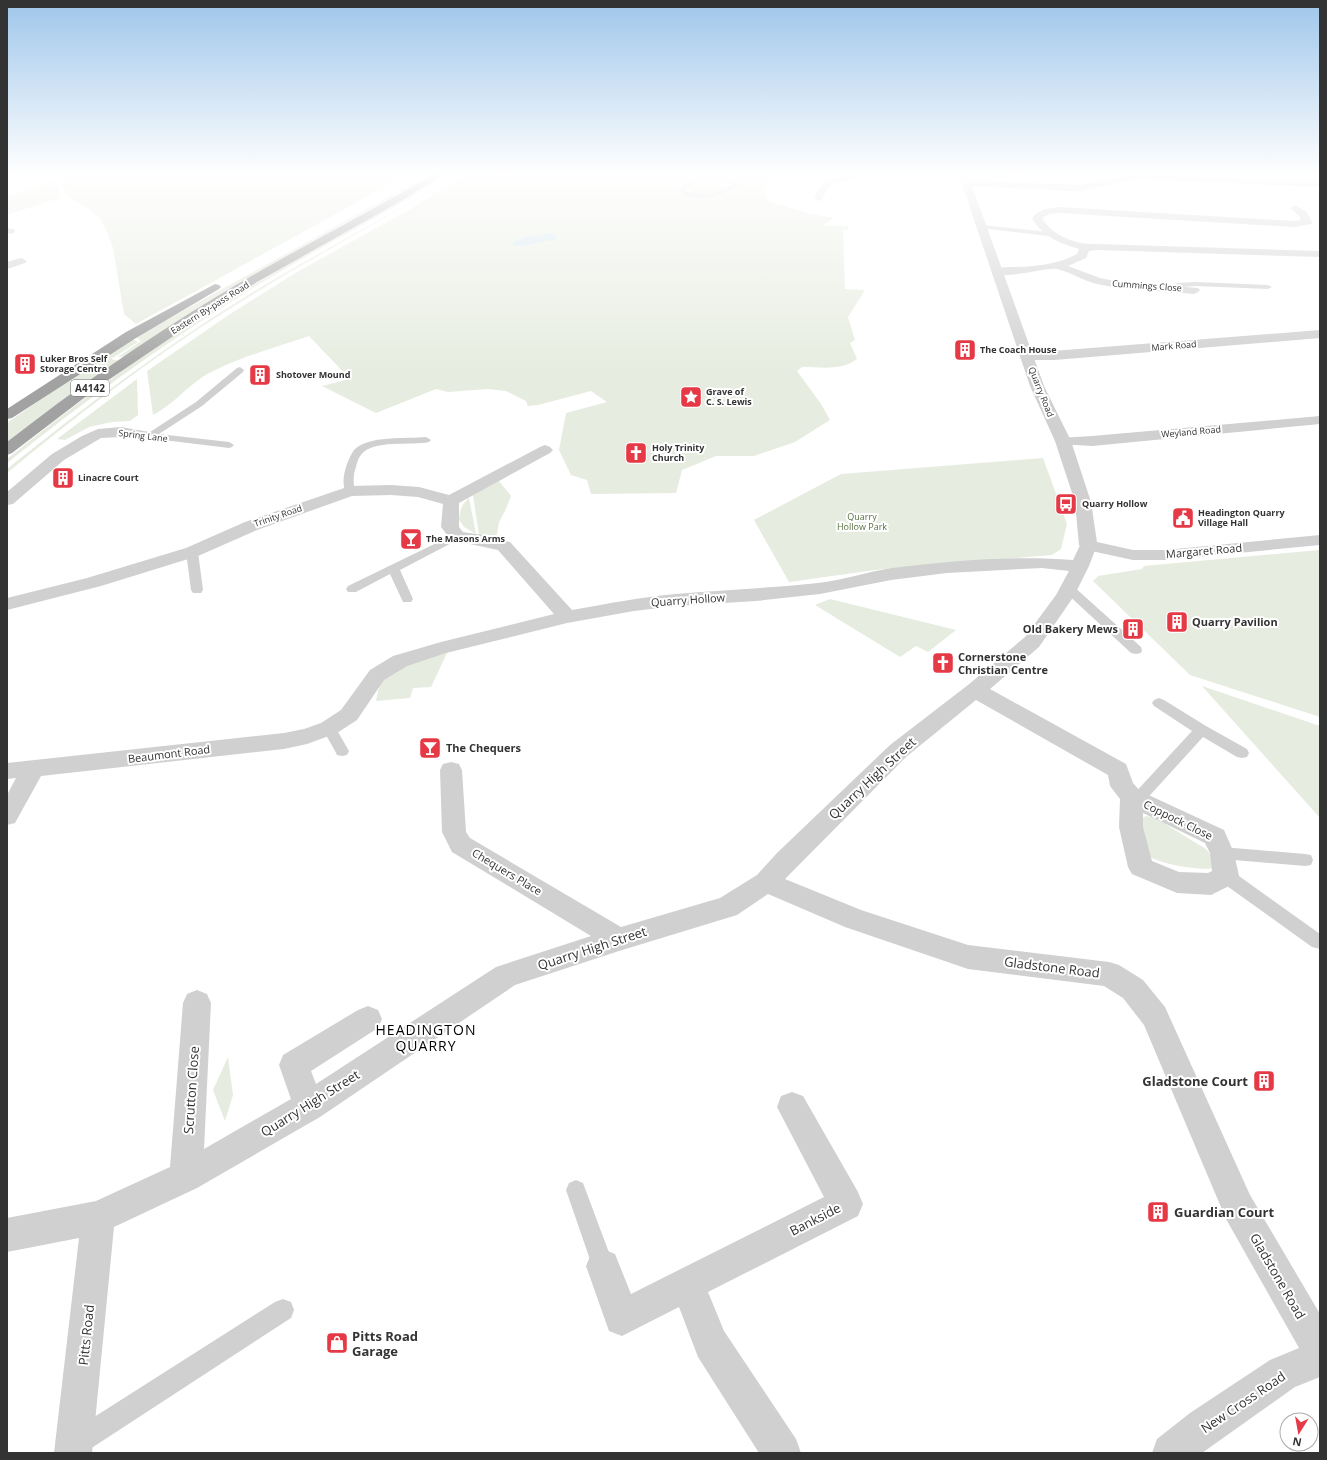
<svg xmlns="http://www.w3.org/2000/svg" width="1327" height="1460" font-family="'Open Sans',sans-serif">
  <style>
    .green { fill: #e6ecdf }
    .water { fill: #cfe2ee }
    .lines { fill: none; stroke-linecap: round; stroke-linejoin: round }
    .service { fill: #d0d0d0; fill-rule: evenodd }
    .minor { fill: #d0d0d0; fill-rule: evenodd }
    .tertiary { fill: #d0d0d0; fill-rule: evenodd }
    .trunk { fill: #a2a2a2; fill-rule: evenodd }
    .labels { text-anchor: middle; stroke-width: 4; stroke-linejoin: round; paint-order: stroke }
    .far-street-label { font-size: 9px; fill: #333; stroke: #fff }
    .far-poi-label { font-size: 9px; font-weight: bold; fill: #333; stroke: #fff; text-anchor: start }
    .far-park-label { font-size: 9px; fill: #56703f; stroke: #fff }
    .shield { fill: #fff; stroke: #707070; stroke-width: 1 }
    .shield-label { font-size: 10px; font-weight: bold; fill: #333 }
    .street-label { font-size: 11px; fill: #333; stroke: #fff }
    .poi-label { font-size: 11px; font-weight: bold; fill: #333; stroke: #fff; text-anchor: start }
    .near-street-label { font-size: 13px; fill: #333; stroke: #fff }
    .near-poi-label { font-size: 13px; font-weight: bold; fill: #333; stroke: #fff; text-anchor: start }
    .near-neighbourhood-label { font-size: 14px; letter-spacing: 1px; fill: #000; stroke: #fff }
  </style>
  <rect width="100%" height="100%" fill="#fff"/>
  <path class="green" d="M50,172h362l-276,152 -12,-10 -11,-66 -8,-21 -5,-9 -11,-9 -22,-13 -7,-16z
    M433,172h7l-315,185h-7l23,-16 -5,-4z
    M451,172h4c-71,43 -145,80 -215,124 -81,51 -158,107 -233,167v-4c61,-49 124,-97 190,-139 82,-54 170,-98 254,-148z
    M460,172h2c-79,49 -161,91 -239,141 -76,48 -147,103 -216,160v-4c76,-61 154,-120 238,-172 70,-44 145,-80 215,-125z
    M468,172h324l-26,7 -2,8 3,14 44,13 23,4 -11,7 1,1h24v4h-5l2,59 20,1 -17,27 7,23 -5,3 7,16c-16,12 -36,8 -55,8l-5,4 24,33 9,16 -35,22 -41,14h-38l-34,14 -6,23 -85,1 -4,-14 -16,-5 -12,-25 7,-37 41,-11 -16,-11 -53,14 -10,1 -2,-5 -20,-10 -18,-2 -40,3 -12,-3 -60,24 -54,-27 28,-7 -41,-43c-34,12 -78,23 -108,42 -17,12 -30,28 -48,37l-6,-44 83,-57 67,-42 110,-61z
    M56,179l5,20 -11,2 -43,14v-19z
    M133,339l5,3 -27,17 9,2 -113,82v-20l50,-35z
    M137,379l1,36 -8,6 -18,1 -23,5 -24,13 -8,-1z
    M1043,458l24,66 -6,25 -9,6 -177,15 -86,12 -35,-62 87,-46z
    M499,481l12,15 -5,13 -7,13 -3,17 -17,-4 -6,-40z
    M469,498l7,36 -12,-7 -5,-7c1,-10 2,-15 10,-22z
    M1320,550v167l-130,-42 -97,-94 5,-5 44,-7 2,-3z
    M830,599l126,31 -28,22 -12,-6 -16,11 -85,-52z
    M448,651l-17,36 -18,1 -3,10 -34,3c2,-9 3,-17 9,-23 11,-13 46,-21 63,-27z
    M1202,686l118,40v92z
    M1146,816l9,2 51,31 9,11v8c-16,3 -57,-4 -70,-14l-4,-35z
    M228,1057l5,38 -8,26 -12,-31z"/>
  <path class="water" d="M554,233l3,6 -33,7 -12,-1 3,-4 15,-5z"/>
  <g class="lines">
    <path class="service" d="M721,172h29l-8,6 -1,6c-16,11 -44,21 -61,8l1,-5 14,-9zM739,175l-3,2v5c-15,11 -32,15 -50,9v-2c16,-13 34,-13 53,-14z
      M982,225l66,7 3,2 -3,2 -68,-8 -1,-1z
      M1196,282l72,3 4,2 -4,2 -72,-3 -14,1 -4,3 -4,-2 3,-5z
      M240,367l4,3 -1,2 -41,34 -43,28 70,8 5,3 -2,2 -3,1 -82,-10 -2,-2 2,-2 49,-32 41,-34z
      M426,437l5,3 -2,2c-17,4 -57,-3 -68,13 -3,3 -4,8 -5,12 -3,8 -3,16 -1,24l-5,3 -5,-3c-3,-10 -1,-18 2,-27 2,-5 4,-10 7,-14 14,-15 53,-11 72,-13z
      M457,533l6,3 -2,2 -61,32 13,29 -2,3h-8l-13,-28 -34,18h-8l-2,-3 2,-3z
      M192,549l4,1 2,2 5,38 -2,3h-8l-2,-3 -5,-38 2,-2z
      M1068,584l4,1 69,62 1,3 -1,3 -5,1 -5,-1 -67,-62 -2,-3 2,-3z
      M1159,698l5,2 42,26 41,23 2,4 -2,4 -5,1 -5,-1 -34,-20 -61,67 -5,2 -5,-2 -3,-4 3,-4 60,-65 -38,-25 -2,-3 2,-3z
      M329,723l5,2 15,26 -2,4 -5,1 -5,-1 -2,-4 -13,-23 2,-3z
      M1222,847l83,7 6,1 2,5 -2,5 -6,1 -83,-7 -6,-2 -2,-4 2,-4z
      M1226,869l6,2 88,63v15l-8,-2 -92,-66 -2,-5 2,-5z
      M576,1180l7,3 31,83 -3,8 -8,3 -8,-3 -29,-84 3,-7z
      M283,1299l8,3 3,8 -3,8 -204,133c-7,2 -11,2 -18,0l-3,-9 3,-9 206,-131z"/>
    <path class="minor" d="M859,172h16l-1,2 -41,10 -6,5 -5,11 -3,1 -5,-3c10,-23 23,-20 45,-26z
      M1136,173l184,8v6l-184,-8 -55,12 -115,-5 -5,-3 5,-3 115,5z
      M1295,205l12,7 5,10 -1,2 -16,3 -236,-14 -10,1 -7,4c11,19 36,27 56,26l222,7v6l-222,-7 -9,1 -3,7 -18,8 32,12 20,4 78,6 2,2 -2,2 -4,2c-32,-3 -66,-3 -97,-10 -14,-3 -26,-12 -40,-15 -12,-2 -58,13 -66,2 4,-5 12,-3 18,-4 24,0 47,-2 68,-13l2,-5c-20,-6 -36,-12 -47,-31 7,-9 17,-10 27,-11l236,14 6,-1 -2,-4 -9,-8z
      M7,228l7,1 1,2 -1,2 -7,1z
      M21,258l6,3 -2,2 -18,6v-7z
      M1320,330v8l-266,22h-32l-2,-3 2,-3 5,-1z
      M1320,416v8l-228,22 -34,-2 -3,-3 3,-3 34,-2z
      M121,427l34,6 3,3 -3,3 -5,2 -29,-4 -20,1 -37,22 -51,44 -6,1v-13l45,-38 30,-18 16,-7z
      M545,445l5,2 3,3 -3,3 -91,50v24l4,5 20,3 27,7 62,68c34,-6 69,-13 104,-16 47,-4 95,-6 142,-11 25,-3 49,-11 74,-15 59,-7 122,-13 181,-8l9,-19 6,-1 6,1 3,4 -8,21 -15,30 -35,51 -49,42 136,75 7,19 7,8 84,39 10,23 5,23 -4,7 -24,12 -34,-2 -45,-19 -4,-7 -9,-40 1,-28 -10,-13 -2,-11 -132,-75 -70,57 -121,122 76,31 107,35 141,17 10,3 24,15 22,27 85,188 70,119v63l-25,10 -93,66h-50l5,-14 33,-26 80,-53 29,-12 -73,-129 -82,-194 -21,-27 -19,-12 -136,-17 -123,-42 -77,-33 -31,21 -118,36 -104,34 -195,132 -123,71 -83,39 -22,226h-38l25,-215 -72,14v-34l89,-17 74,-34 13,-164 4,-9 10,-4 10,4 4,9 -7,146 87,-50 -12,-34 4,-10 75,-45 10,-4 10,4 4,9 -4,9 -67,43 5,13 180,-117 95,-31 -139,-84 -10,-20 -2,-62 3,-6 8,-2 8,2 3,6 4,62 4,6 151,89 99,-29 37,-23 20,-22 113,-108 78,-60 57,-48 31,-42 13,-24 -27,-3 -95,5 -56,7 -71,14 -64,7 -80,5 -42,5 -67,12 -121,30 -39,13 -23,14 -27,40 -20,13 -30,11 -23,5 -243,27 -26,47 -8,2v-30l9,-17 -9,1v-16l277,-30 20,-4 17,-6 20,-13 29,-40 23,-14 48,-14 113,-28 -56,-64 -47,-10 -10,-13 2,-23 -25,-7 -27,-2 -39,1 -95,34 -59,26 -97,30 -94,24v-12l80,-20 99,-30 59,-26 105,-36 41,-1 28,2 30,8 91,-48zM1143,813l62,30 5,10 2,18 -4,2 -29,-1 -27,-11 -9,-34z
      M792,1092l11,4 55,96 5,12 -5,12 -150,76 16,39 72,108 5,14h-42l-61,-96 -19,-50 -57,29 -13,-5 -23,-65 5,-12 12,-5 12,5 16,40 193,-97 -47,-90 4,-11z"/>
    <path class="tertiary" d="M958,172h9l77,214 27,55 20,61 6,40 36,8h32l155,-15v10l-155,15h-32l-51,-11 -3,-4 -4,-43 -20,-61 -25,-55z"/>
    <path class="trunk" d="M438,172h11l-48,29 -144,81 -63,40 -93,63 -89,68 -5,2v-13c67,-52 136,-101 209,-145 72,-44 149,-82 222,-125z
      M215,284l4,1 2,2 -2,2 -83,49 -124,80 -5,1v-10l119,-77z"/>
  </g>
  <linearGradient id="sky" x2="0" y2="1"><stop stop-color="#9ec6ea"/><stop offset="0.46" stop-color="#fff"/><stop offset="1" stop-color="#fff" stop-opacity="0"/></linearGradient>
  <rect width="1327" height="377" fill="url(#sky)"/>
  <defs>
    <g id="building-square" transform="scale(1.15)"><rect x="-9" y="-9" width="18" height="18" rx="4" fill="#e63946" stroke="#fff"/><path d="M-4-6H4V6H1V3H-1V6H-4ZM-2.5-4.3h1.7v1.8h-1.7ZM.8-4.3h1.7v1.8H.8ZM-2.5-1h1.7V.8h-1.7ZM.8-1h1.7V.8H.8Z" fill="#fff"/></g>
    <g id="sight-square" transform="scale(1.15)"><rect x="-9" y="-9" width="18" height="18" rx="4" fill="#e63946" stroke="#fff"/><path d="M0-6L1.8-2.2L6-1.7L2.9 1.2L3.7 5.4L0 3.3L-3.7 5.4L-2.9 1.2L-6-1.7L-1.8-2.2Z" fill="#fff"/></g>
    <g id="church-square" transform="scale(1.15)"><rect x="-9" y="-9" width="18" height="18" rx="4" fill="#e63946" stroke="#fff"/><path d="M-1.2-6h2.4v3.5h3.3v2.4h-3.3V6h-2.4V-.1h-3.3v-2.4h3.3Z" fill="#fff"/></g>
    <g id="bus-square" transform="scale(1.15)"><rect x="-9" y="-9" width="18" height="18" rx="4" fill="#e63946" stroke="#fff"/><path d="M-5-6H5V4H4V6H2V4H-2V6H-4V4H-5ZM-3.5-4V0h7V-4ZM-3.5 1.2v1.5H-2V1.2ZM2 1.2v1.5H3.5V1.2Z" fill="#fff"/></g>
    <g id="civic-square" transform="scale(1.15)"><rect x="-9" y="-9" width="18" height="18" rx="4" fill="#e63946" stroke="#fff"/><path d="M-.6-6.5H3V-4.5H.6V-3L4-1V1h2V6H-6V1h2V-1L-.6-3ZM-1.2 2.5V6h2.4V2.5Z" fill="#fff"/></g>
    <g id="bar-square" transform="scale(1.15)"><rect x="-9" y="-9" width="18" height="18" rx="4" fill="#e63946" stroke="#fff"/><path d="M-6-5H6L.8 .8V4.5H3.5V6h-7V4.5H-.8V.8Z" fill="#fff"/></g>
    <g id="shop-square" transform="scale(1.15)"><rect x="-9" y="-9" width="18" height="18" rx="4" fill="#e63946" stroke="#fff"/><path d="M-5-2.5h2.3a2.7 3.5 0 0 1 5.4 0H5L5.5 6h-11ZM-1.5-2.5h3a1.5 2.3 0 0 0-3 0Z" fill="#fff"/></g>
  </defs>
  <g fill-rule="evenodd">
    <use href="#building-square" x="965" y="350"/>
    <use href="#building-square" x="25" y="364"/>
    <use href="#building-square" x="260" y="375"/>
    <use href="#sight-square" x="691" y="397"/>
    <use href="#church-square" x="636" y="453"/>
    <use href="#building-square" x="63" y="478"/>
    <use href="#bus-square" x="1066" y="504"/>
    <use href="#civic-square" x="1183" y="518"/>
    <use href="#bar-square" x="411" y="539"/>
    <use href="#building-square" x="1177" y="622"/>
    <use href="#building-square" x="1133" y="629"/>
    <use href="#church-square" x="943" y="663"/>
    <use href="#bar-square" x="430" y="748"/>
    <use href="#building-square" x="1264" y="1081"/>
    <use href="#building-square" x="1158" y="1212"/>
    <use href="#shop-square" x="337" y="1343"/>
  </g>
  <g class="labels">
    <g class="far-street-label">
      <text transform="translate(1147 286) rotate(4)" y="3">Cummings Close</text>
      <text transform="translate(210 308) rotate(-32)" y="3">Eastern By-pass Road</text>
      <text transform="translate(1174 346) rotate(-5)" y="3">Mark Road</text>
      <text transform="translate(1041 392) rotate(68)" y="3">Quarry Road</text>
      <text transform="translate(1191 432) rotate(-5)" y="3">Weyland Road</text>
      <text transform="translate(143 436) rotate(7)" y="3">Spring Lane</text>
      <text transform="translate(278 516) rotate(-19)" y="3">Trinity Road</text>
    </g>
    <g class="far-poi-label">
      <text x="980" y="353">The Coach House</text>
      <text x="40" y="362">Luker Bros Self<tspan x="40" dy="10">Storage Centre</tspan></text>
      <text x="276" y="378">Shotover Mound</text>
      <text x="706" y="395">Grave of<tspan x="706" dy="10">C. S. Lewis</tspan></text>
      <text x="652" y="451">Holy Trinity<tspan x="652" dy="10">Church</tspan></text>
      <text x="78" y="481">Linacre Court</text>
      <text x="1082" y="507">Quarry Hollow</text>
      <text x="1198" y="516">Headington Quarry<tspan x="1198" dy="10">Village Hall</tspan></text>
      <text x="426" y="542">The Masons Arms</text>
    </g>
    <g class="far-park-label">
      <text x="862" y="520">Quarry<tspan x="862" dy="10">Hollow Park</tspan></text>
    </g>
    <rect class="shield" x="71" y="380" width="38" height="16" rx="3"/>
    <g class="shield-label">
      <text x="90" y="392">A4142</text>
    </g>
    <g class="street-label">
      <text transform="translate(1204 551) rotate(-5)" y="4">Margaret Road</text>
      <text transform="translate(688 600) rotate(-4)" y="4">Quarry Hollow</text>
      <text transform="translate(169 754) rotate(-7)" y="4">Beaumont Road</text>
      <text transform="translate(1178 820) rotate(26)" y="4">Coppock Close</text>
      <text transform="translate(507 872) rotate(31)" y="4">Chequers Place</text>
    </g>
    <g class="poi-label">
      <text x="1192" y="626">Quarry Pavilion</text>
      <text x="1118" y="633" text-anchor="end">Old Bakery Mews</text>
      <text x="958" y="661">Cornerstone<tspan x="958" dy="13">Christian Centre</tspan></text>
      <text x="446" y="752">The Chequers</text>
    </g>
    <g class="near-street-label">
      <text transform="translate(872 778) rotate(-43)" y="5">Quarry High Street</text>
      <text transform="translate(592 948) rotate(-18)" y="5">Quarry High Street</text>
      <text transform="translate(1052 967) rotate(7)" y="5">Gladstone Road</text>
      <text transform="translate(191 1090) rotate(-86)" y="5">Scrutton Close</text>
      <text transform="translate(310 1103) rotate(-32)" y="5">Quarry High Street</text>
      <text transform="translate(815 1219) rotate(-27)" y="5">Bankside</text>
      <text transform="translate(1278 1276) rotate(60)" y="5">Gladstone Road</text>
      <text transform="translate(86 1335) rotate(-84)" y="5">Pitts Road</text>
      <text transform="translate(1243 1402) rotate(-34)" y="5">New Cross Road</text>
    </g>
    <g class="near-poi-label">
      <text x="1248" y="1086" text-anchor="end">Gladstone Court</text>
      <text x="1174" y="1217">Guardian Court</text>
      <text x="352" y="1341">Pitts Road<tspan x="352" dy="15">Garage</tspan></text>
    </g>
    <g class="near-neighbourhood-label">
      <text x="426" y="1035">HEADINGTON<tspan x="426" dy="16">QUARRY</tspan></text>
    </g>
  </g>
  <rect width="1327" height="1460" fill="none" stroke="#333333" stroke-width="16"/>
  <g transform="translate(1299 1432) rotate(191)"><circle r="19" fill="#ffffff" stroke="#adadad"/>
  <path d="M0-3L7 15L0 10L-7 15Z" fill="#e63946"/>
  <text y="-6" font-size="11" font-weight="bold" text-anchor="middle" fill="#333333">N</text>
  </g>
</svg>
